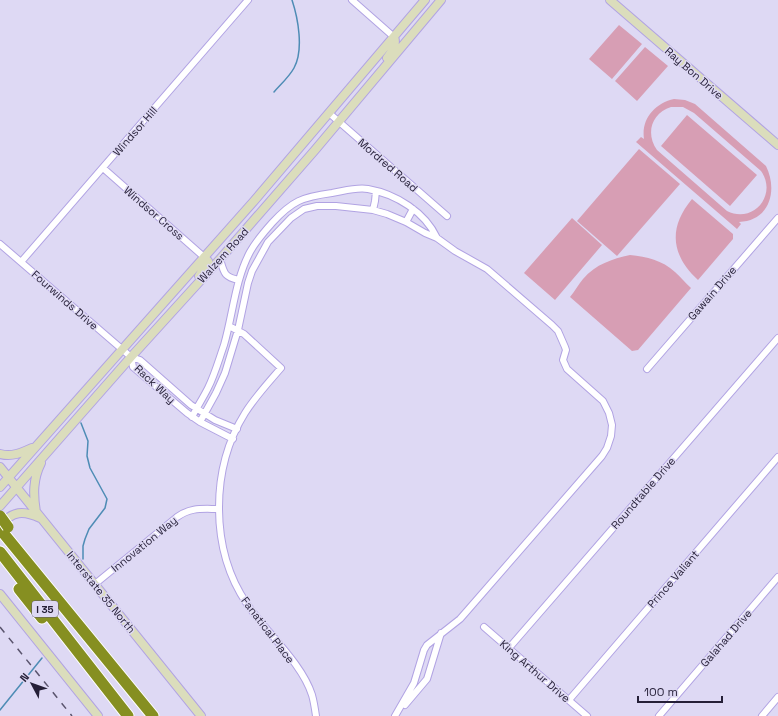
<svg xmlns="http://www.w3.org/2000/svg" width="778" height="716" font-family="'Space Grotesk',sans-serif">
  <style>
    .green { fill: #d79eb4; fill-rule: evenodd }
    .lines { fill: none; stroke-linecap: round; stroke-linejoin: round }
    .stream { stroke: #4e8cb5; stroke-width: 1.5 }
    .street-casing { stroke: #b1a3e3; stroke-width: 8 }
    .secondary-casing { stroke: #b1a3e3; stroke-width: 10 }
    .highway-casing { stroke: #fff; stroke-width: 13 }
    .street { stroke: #fff; stroke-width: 6 }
    .secondary { stroke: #dbddbc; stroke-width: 8 }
    .highway { stroke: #868f21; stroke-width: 11 }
    .rail { stroke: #5a546d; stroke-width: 1.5; stroke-dasharray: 7 7; stroke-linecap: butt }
    .highway-bridge-casing { stroke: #fff; stroke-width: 13; stroke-linecap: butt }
    .highway-bridge { stroke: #868f21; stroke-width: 11 }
    .labels { text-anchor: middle; stroke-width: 3; stroke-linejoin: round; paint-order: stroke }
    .shield { fill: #ded9f4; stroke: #5c5770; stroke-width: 1 }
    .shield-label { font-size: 10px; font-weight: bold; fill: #251f37 }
    .street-label { font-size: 11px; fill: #251f37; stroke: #ded9f4 }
  </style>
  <rect width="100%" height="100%" fill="#ded9f4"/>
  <path class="green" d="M619,25l23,19 -30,35 -23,-20z
    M645,47l23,19 -31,35 -22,-20z
    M674,99l11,1 10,4 71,62c12,24 4,55 -27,56l2,2 -4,5 -101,-87 5,-5 3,2c-3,-20 11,-36 30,-40zM671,107h12l11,6 67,58c17,24 -8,53 -34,40l-70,-61c-12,-17 -5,-37 14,-43z
    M687,115l70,60 -27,31 -69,-60z
    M639,149l41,35 -63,72 -40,-35z
    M692,199l41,35v5l-35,41c-27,-25 -30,-52 -6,-81z
    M572,218l30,27 -47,55 -31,-27z
    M630,255c17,2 32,5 45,17 6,5 10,11 16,16l-53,62 -6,1 -62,-54c5,-6 8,-12 13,-18 13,-15 29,-20 47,-24z"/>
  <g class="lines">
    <path class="stream" d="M274,92c7,-8 15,-15 20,-24 10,-18 4,-50 -2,-68
      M81,423l7,18 -1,15 3,12 17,31 -2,9 -16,21 -4,10 -2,7v13
      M0,710l42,-52"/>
    <g class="street-casing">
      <path id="street" d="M352,0l42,37
        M329,113l118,103
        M103,168l101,89
        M373,210l2,-9 1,-10
        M406,222l7,-13
        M0,244l131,113 9,3 51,45 24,15 22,9
        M220,259c4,14 4,18 19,21
        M21,262l227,-262
        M229,326l15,8 37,34c-13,15 -26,29 -36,45 -35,56 -35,137 2,191 19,28 55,59 65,91 2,7 3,14 4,21
        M131,357l2,10 54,46 13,9 33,17
        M647,369l131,-151
        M192,417c5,-10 11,-19 16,-29 7,-14 11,-29 16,-43 9,-31 11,-65 26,-93 6,-11 14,-20 22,-29 20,-22 30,-26 60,-30 12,-2 24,-6 36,-4 28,5 57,23 69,49
        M200,422l16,-29 9,-20 13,-43 10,-47 4,-12 16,-29 23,-24 13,-9 13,-3h19l37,4 14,4 19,8 19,11 12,5 18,13 32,18 65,56 6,6 7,16 1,3 -3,10 4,9 36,32 6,12 3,12 -1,11 -4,12 -5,8 -135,155 -7,8 -33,26 -3,5 -10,33 -19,33
        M95,584l82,-67c14,-10 25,-8 42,-8
        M484,627l103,89
        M509,648l269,-310
        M569,700l209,-243
        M405,705l22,-26 14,-46
        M659,716l119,-139
        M762,716l16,-19"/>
    </g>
    <g class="secondary-casing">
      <path id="secondary" d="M610,0l168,145
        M387,58c5,-7 10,-13 7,-21
        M199,276l8,-13 1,-2 -4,-4
        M0,454c12,3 21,-1 32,-6
        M0,467l201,249
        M0,487l254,-286 171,-201
        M0,506l131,-149 89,-98 95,-109 126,-150
        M36,512c-3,-18 -3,-33 5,-49
        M0,525c13,-14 23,-15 40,-7
        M0,594l98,122"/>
    </g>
    <g class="highway-casing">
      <path id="highway" d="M0,529l153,187
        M0,552l128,164
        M19,589l23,29"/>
    </g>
    <use href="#street" class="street"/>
    <use href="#secondary" class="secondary"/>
    <use href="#highway" class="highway"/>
    <path class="rail" d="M0,627l72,89"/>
    <g class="highway-bridge-casing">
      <path id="highway-bridge" d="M0,516l8,11"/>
    </g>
    <use href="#highway-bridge" class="highway-bridge"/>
  </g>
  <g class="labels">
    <rect class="shield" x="32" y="601" width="26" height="16" rx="3"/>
    <g class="shield-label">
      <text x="45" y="613">I 35</text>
    </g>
    <g class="street-label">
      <text transform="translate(694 73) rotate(41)" y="4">Ray Bon Drive</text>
      <text transform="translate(135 131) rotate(-49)" y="4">Windsor Hill</text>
      <text transform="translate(388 165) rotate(41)" y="4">Mordred Road</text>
      <text transform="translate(154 213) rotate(41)" y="4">Windsor Cross</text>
      <text transform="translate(223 255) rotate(-48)" y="4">Walzem Road</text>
      <text transform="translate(712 293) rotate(-49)" y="4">Gawain Drive</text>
      <text transform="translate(65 300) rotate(41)" y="4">Fourwinds Drive</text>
      <text transform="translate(155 384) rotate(43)" y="4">Rack Way</text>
      <text transform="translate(643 493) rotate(-49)" y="4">Roundtable Drive</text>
      <text transform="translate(144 544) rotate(-39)" y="4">Innovation Way</text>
      <text transform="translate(673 579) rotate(-49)" y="4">Prince Valiant</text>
      <text transform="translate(101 592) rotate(51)" y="4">Interstate 35 North</text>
      <text transform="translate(268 630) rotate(53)" y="4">Fanatical Place</text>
      <text transform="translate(726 638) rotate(-49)" y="4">Galahad Drive</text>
      <text transform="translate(535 671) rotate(41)" y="4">King Arthur Drive</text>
    </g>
  </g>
  <g transform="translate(32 684) rotate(311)" stroke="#ded9f4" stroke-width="3" paint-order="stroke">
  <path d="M0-3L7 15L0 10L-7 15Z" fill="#251f37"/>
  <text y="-6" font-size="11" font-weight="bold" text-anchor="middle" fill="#251f37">N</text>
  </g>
  <path d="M638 696v6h84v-6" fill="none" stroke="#251f37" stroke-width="2"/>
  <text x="644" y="696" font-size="12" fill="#251f37" stroke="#ded9f4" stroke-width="3" paint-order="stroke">100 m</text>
</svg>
